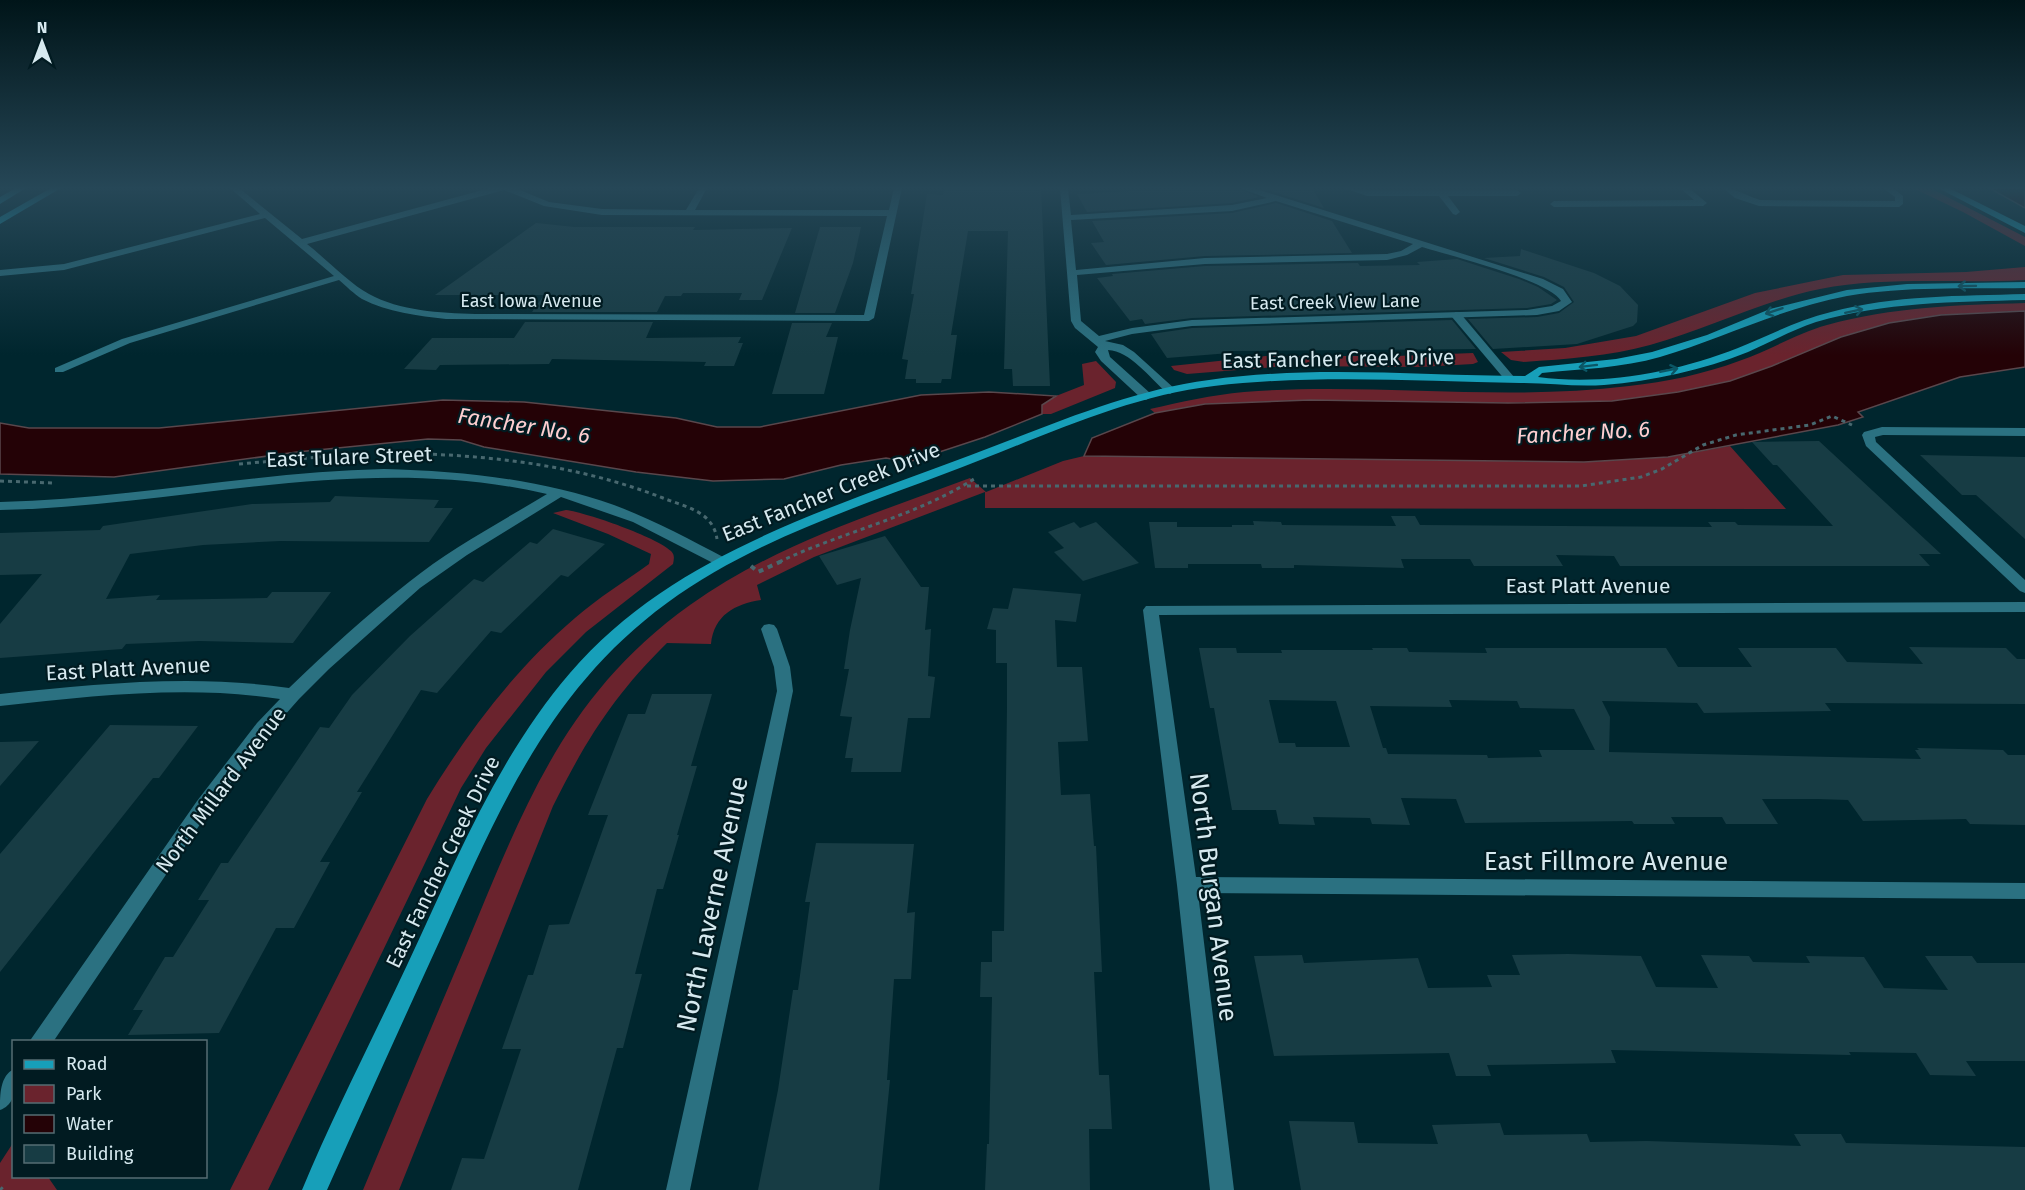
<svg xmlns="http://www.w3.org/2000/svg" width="2025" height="1190" font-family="'Fira Sans',sans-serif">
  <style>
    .green { fill: #6a232d }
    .water { fill: #240206; stroke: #59474c; stroke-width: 1.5 }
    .building { fill: #173c44; fill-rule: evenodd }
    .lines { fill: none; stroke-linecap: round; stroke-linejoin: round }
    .path-far2 { stroke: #48686f; stroke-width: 3; stroke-dasharray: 4 4; stroke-linecap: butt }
    .path-far1 { stroke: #48686f; stroke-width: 4; stroke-dasharray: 5 5; stroke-linecap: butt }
    .path { stroke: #48686f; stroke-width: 5; stroke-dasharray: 7 7; stroke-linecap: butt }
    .lane { fill: #2b7181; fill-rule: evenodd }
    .street { fill: #2b7181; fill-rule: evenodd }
    .secondary { fill: #179fb9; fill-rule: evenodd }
    .oneway { stroke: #0b5665 }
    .labels { text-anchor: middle; stroke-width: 4.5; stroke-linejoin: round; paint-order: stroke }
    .far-street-label { font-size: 18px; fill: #d6e9ef; stroke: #011b21 }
    .street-label { font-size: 21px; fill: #d6e9ef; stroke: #011b21 }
    .water-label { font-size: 22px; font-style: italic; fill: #fecfd1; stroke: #011b21 }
    .near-street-label { font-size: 26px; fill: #d6e9ef; stroke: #011b21 }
  </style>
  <rect width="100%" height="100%" fill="#00262e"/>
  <path class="green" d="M1913,188h17l95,49v9l-62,-34z
    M2025,267v13c-69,4 -137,-4 -205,9 -59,12 -112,40 -170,56 -40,11 -84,14 -126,17l-13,-2 -10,-8 64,-4 71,-12 119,-43 88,-18 123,-3z
    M2025,303v8l-84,4 -52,8 -48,14 -69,29 -42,15 -52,11 -66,9 -104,2 -198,-3 -105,4 -50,9 -5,-4c31,-7 62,-14 94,-17 128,-10 257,10 385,-6 37,-4 75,-12 110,-25 30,-10 58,-28 88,-36 65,-18 131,-20 198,-22z
    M1473,353l5,9 -5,2 -53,3 -133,-1 -100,8 -13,-4 -3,-4 95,-10h130z
    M1096,361l20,21 -1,6 -64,26h-9v-9l14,-9 28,-11 -2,-21z
    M1730,446l56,63 -801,-1v-16l-171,65 -57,28 4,15c-26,4 -47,15 -50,44l-44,-1c-53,52 -81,97 -114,163l-154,384h-36c34,-81 68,-162 102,-242 58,-138 98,-252 225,-343 84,-60 184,-91 280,-127l16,14 77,-31 21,-5 500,6 84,-5z
    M566,510c22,3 90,27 105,41 4,4 3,8 2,13l-87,68 -40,40 -60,76 -25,40 -193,402h-38l197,-391c41,-67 87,-129 148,-181 23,-20 49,-36 74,-54l2,-10 -43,-20 -55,-21z
    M13,1143l1,33 34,1 9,13h-57v-27z"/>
  <path class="water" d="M1989,188h36v20z
    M2025,311v56l-65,10 -102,35 5,5 -25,8 -170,32 -84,5 -500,-6 8,-18 63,-25 50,-9 105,-4 198,3 104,-2 66,-9 52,-11 42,-15 69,-29 48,-14 52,-8z
    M989,392l67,4 -14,9v9l-57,23 -76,25 -23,-4 -45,7 -57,14 -71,2 -77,-9 -152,-25 -23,-7 -33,-1 -131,13 -183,25 -114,-3v-51l29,5h130l284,-28 81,2 152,16 41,9h43l161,-32z"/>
  <path class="building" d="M944,188h97l9,198h-37l-1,-17h-8l4,-138h-40l-17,104h6l-6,44h-9l-1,4h-25v-4h-11l3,-19 -6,-1 12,-65h-3l2,-12 14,-88 16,1z
    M1188,188h50l21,9 -27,6 -145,9 -10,-18z
    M1261,188h51l12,20z
    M1276,203l56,18 20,32 -147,3 -99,9 -15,-22 13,-1 -12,-21 140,-8z
    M536,223l39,4h120l-2,3 99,-2 -30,72h-23l3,-7h-59l-2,3h-16l-8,16h-125l12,-17h-109z
    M820,227h41l-8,36 -18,50h-40z
    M1521,249l73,24 26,13 18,19 -1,17 -4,4 -56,18 -84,5 -25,-30 69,-2 22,-4 15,-11 -10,-15 -20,-10 -60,-19 36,-2z
    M1457,259l62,20 19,8 19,13 -6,4 -24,4 -335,10 -47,6 -3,-5 -12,2 -33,-43 16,-2 -1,-2 93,-8 153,-3 2,3 60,-1 -3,-3z
    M1452,320l24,29 -247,2 1,2 -63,5 -16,-24 41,-6z
    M525,322h128l-7,16 95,-1 -3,6h5l-9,23h-30l2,-4 -154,-3 -3,5 -109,1 -4,5 -32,-1 28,-31h82z
    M792,323h40l-6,14h12l-14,57h-52z
    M1819,441l122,113h-22l11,12h-310l-6,-10 -58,-1 7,11h-89l-4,-7h-69l3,9 -110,-3v3h-32l-1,-4h-73v4h-33l-6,-46h28v5h55v-2h22l-1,-4 28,1 1,3 114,1 -5,-10h24l5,9 292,2 -4,-5h27l3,3 95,1 -56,-61h-4l-21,-23z
    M1920,455l105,2v82l-49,-44h-14z
    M335,496l104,4 -5,8h19l-24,34 -149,-1 -77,4 -73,9 -24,45 54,-4 -4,5 111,-2 5,-6h59l-38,51 -94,-2 -73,3 -4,5 -122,9v-34l42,-50 -42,1v-42l100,-3 3,-4 149,-22 78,-2z
    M1074,522l6,6 16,-6 43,41 -56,18 -29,-29 10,-4 -16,-16z
    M553,529l52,15 -37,33 -7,-2 -60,58 -10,-2 -54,62 -16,-3 -64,102h5l-42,70h10l-36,66h-18l-57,105 -91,2 15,-25h-10l32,-53h8l36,-57h-11l23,-37h7l92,-136 9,1 23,-33 58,-59 64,-57 9,3 47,-40 7,2z
    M885,536l36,51h8l-4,43 6,-1 -3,47 7,1 -5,41h-22l-7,54h-50l2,-14h-8l7,-41 -12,-1 9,-47h-5l6,-39 11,-52 -24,7 -18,-29z
    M1013,588l68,6 -5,28 -21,-2 2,47h25l6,74 -30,1 3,53 29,-1 4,52h2l6,126h-8l5,103h10l3,54h-23l1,61h-105l2,-46h2l3,-147h-12l1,-35h11v-31h12l3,-224v-44h-11v-33l-9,-1 6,-21 15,1z
    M1909,647l97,1 11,11h8v45l-200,-1 6,8 -127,2 -7,-10 -95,-2 8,16 -1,35 312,7 -6,-9h4l-2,-2 86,2 5,5h17v70l-55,-1 -4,-5 -103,2 -15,-21 -30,-1h-56l16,25h-52l-4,-7h-51l4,7h-41l-2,-3 -167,2 -9,-24 -55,-1 9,27 -38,-1 -2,-6 -57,-1 2,8 -36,-1 -3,-14h-44l-18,-102h-4l-11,-60h37l1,5h45l-1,-3h92l-1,-2h35l2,4 78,1 -2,-5h181l12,19h74l-14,-19h98l11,14 76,2zM1269,700l67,1 14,46h-54l-1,-4h-16zM1449,700l68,1 3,7 54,1 21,41h-56l3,7 -54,1 -1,-3 -99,-1 -2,-6h-3l-13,-42 82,1z
    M652,694h60l-21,72h6l-20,69h2l-16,54h-6l-22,85h7l-19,74h-6l-39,142h-127l11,-32 22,1 37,-110h-19l26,-74h5l16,-50 20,-1 39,-109h-20l40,-101h17z
    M110,725l88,1 -39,52h-6l-58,73 -95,121v-118z
    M39,741l-39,45v-44z
    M816,843l98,1 -7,69 8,-1 -4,67h-17l-7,101h3l-11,110h-121l20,-100 15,-100h5l12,-88h-5z
    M1568,954l73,2 15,31 62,1 -17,-33 48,1 4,6 57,1 -4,-7 58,1 20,31 64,2 -23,-34h47l5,7h48v98h-59l10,15 -46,-1 -14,-22 -67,-1 2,3 -240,-5 5,13 -129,2 4,11h-35l-7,-23 -175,3 -20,-100 48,-1 2,8 114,-5 10,30 64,-1 -5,-12h33l-8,-20z
    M1289,1121l65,1 4,21 80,1 -6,-19 68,-2 4,12 83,-1 3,8 57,-1 154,5 -7,-12h47l5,9 179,4v43h-724z"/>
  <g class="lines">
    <path class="path-far2" d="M385,453c95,1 188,10 278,45 22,9 50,13 54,41
      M239,464l127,-11
      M0,481l53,2
      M967,486h614l60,-9 21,-8 41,-24 33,-10 74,-10 22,-9 20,9
      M779,562c63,-30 135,-45 195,-83"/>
    <path class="path-far1" d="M751,566l7,6 24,-11"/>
    <path class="path" d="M0,1188l2,2"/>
    <path class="lane" d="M1344,188l23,2h150l4,3 -4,3h-69l12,16 -4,3 -3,-1 -14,-18h-72z
      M1680,188h9l18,15 -4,3 -149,1 -4,-3 4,-3 140,-1z
      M1723,188c12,0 24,8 37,12l135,1v-4l-12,-9h10l10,8v8l-4,3 -140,-1 -24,-8z
      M1456,312l4,1 54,64v4h-8l-54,-64 -1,-2z"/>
    <path class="street" d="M230,188h9l63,51 188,-51h25l34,14 53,7 84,1 13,-22h8l-12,22h194l5,-22h8l-28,130 -5,3 -423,-2c-27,-3 -59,-7 -84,-20 -8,-5 -16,-13 -23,-19l-209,63 -67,29h-8v-4l67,-29 212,-63 -69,-58 -201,52 -64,6v-6l64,-6 196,-50zM504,190l40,16 58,9 285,1 -23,99 -389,-1c-35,-1 -75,-3 -106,-20 -19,-10 -44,-36 -62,-50z
      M1060,188h8l3,27 161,-10 35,-7 -27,-10h13l290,91 20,10 9,13 -13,9 -22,4 -345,11 -60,8 -27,7 18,4 11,7 42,38 -6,4 -4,-2c-16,-14 -36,-41 -58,-42l2,7 40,36 2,3 -6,4 -4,-1 -41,-38 -6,-9 3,-5 -23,-19 -4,-7zM1276,201l137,43 -12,7 -14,3 -182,4 -129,12 -5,-50 161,-9zM1422,247c26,8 129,34 139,54l-9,5 -25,4 -335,10 -60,8 -33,8 -18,-15 -4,-46 128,-11 182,-4 20,-5z
      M1882,427l143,1v8l-142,-1 -8,2 1,5 149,138v13l-5,-2 -154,-145 -4,-11 2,-3z
      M384,469c79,2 155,10 230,36 38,14 75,34 111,53l2,3 -7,5 -5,-2 -82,-42 -72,-25 -94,58 -47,33 -91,81 -30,30 -30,34 -60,78 -156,231h-24l168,-241 60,-78 23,-24c-94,-14 -187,-3 -280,7v-12c97,-10 192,-20 289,-6 38,-37 78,-73 120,-106 42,-34 92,-60 138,-88 -186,-43 -361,12 -547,16v-8c129,-3 255,-30 384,-33z
      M2025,602v10l-866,3 37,262 829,6v16l-827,-6 36,297h-24l-33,-305 -34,-275 3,-4z
      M769,624l5,1 3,4 13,38 3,24 -103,499h-24l111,-499 -3,-24 -13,-38 3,-4z
      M14,1069c0,17 4,34 -14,41 0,-16 0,-34 14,-41z"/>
    <path class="secondary" d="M16,188h10l-26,16v-7z
      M51,188h10l-61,36v-7z
      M1938,188h11l76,38v7z
      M2025,282v6c-59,1 -120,-2 -178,8 -65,12 -124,42 -187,61 -38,11 -79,12 -118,16l-4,4c65,9 139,-5 200,-29 32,-13 60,-28 93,-36 63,-17 130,-16 194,-18v6c-70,2 -141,2 -209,22 -24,8 -45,20 -68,30 -45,18 -95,29 -144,33 -28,2 -56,-2 -84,-2 -101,-2 -205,-9 -306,3 -94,11 -182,56 -270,88 -95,36 -195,69 -277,129 -118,86 -169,208 -227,337 -38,83 -76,167 -113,250h-25c32,-77 71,-152 106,-227 47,-100 89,-205 162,-290 102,-119 259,-164 401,-218 78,-29 155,-64 238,-75 105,-15 211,-4 316,-4l14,-9 77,-8 36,-7 55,-17 63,-26 77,-19 60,-6z"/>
  </g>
  <defs><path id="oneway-shaft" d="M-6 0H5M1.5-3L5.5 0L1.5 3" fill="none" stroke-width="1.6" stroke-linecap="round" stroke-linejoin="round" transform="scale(1.5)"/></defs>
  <g class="oneway">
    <use href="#oneway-shaft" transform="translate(1967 286) rotate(179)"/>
    <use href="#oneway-shaft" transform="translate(1774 311) rotate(162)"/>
    <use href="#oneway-shaft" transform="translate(1854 311) rotate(-12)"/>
    <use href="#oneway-shaft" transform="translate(1588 366) rotate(173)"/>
    <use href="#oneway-shaft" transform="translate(1669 370) rotate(-11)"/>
  </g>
  <linearGradient id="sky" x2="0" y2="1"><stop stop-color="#001519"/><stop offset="0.53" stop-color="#264757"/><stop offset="1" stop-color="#264757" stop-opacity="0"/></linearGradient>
  <rect width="2025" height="355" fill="url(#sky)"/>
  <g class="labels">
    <g class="far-street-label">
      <text x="531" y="307">East Iowa Avenue</text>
      <text transform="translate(1335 302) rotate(-1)" y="6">East Creek View Lane</text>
    </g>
    <g class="street-label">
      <text transform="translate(1338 359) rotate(-1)" y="7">East Fancher Creek Drive</text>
      <text transform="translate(349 457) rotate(-2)" y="7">East Tulare Street</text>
      <text transform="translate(831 492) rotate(-22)" y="7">East Fancher Creek Drive</text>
      <text x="1588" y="593">East Platt Avenue</text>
      <text transform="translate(128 669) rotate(-3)" y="7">East Platt Avenue</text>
      <text transform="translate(221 790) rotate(-53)" y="7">North Millard Avenue</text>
      <text transform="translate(443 862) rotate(-64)" y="7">East Fancher Creek Drive</text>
    </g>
    <g class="water-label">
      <text transform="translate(524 425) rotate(9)" y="8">Fancher No. 6</text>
      <text transform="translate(1583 432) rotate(-3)" y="8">Fancher No. 6</text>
    </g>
    <g class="near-street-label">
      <text x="1606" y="870">East Fillmore Avenue</text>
      <text transform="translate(1214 897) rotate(83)" y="9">North Burgan Avenue</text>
      <text transform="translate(712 904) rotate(-78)" y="9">North Laverne Avenue</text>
    </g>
  </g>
  <rect x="12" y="1040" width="195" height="138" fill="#011b21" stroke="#566d73" stroke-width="1.5"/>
  <rect x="24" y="1060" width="30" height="9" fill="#179fb9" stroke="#566d73" stroke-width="1.5"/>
  <text x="66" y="1070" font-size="18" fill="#d6e9ef">Road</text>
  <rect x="24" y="1085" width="30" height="18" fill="#6a232d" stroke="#566d73" stroke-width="1.5"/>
  <text x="66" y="1100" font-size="18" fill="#d6e9ef">Park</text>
  <rect x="24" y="1115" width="30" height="18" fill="#240206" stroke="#566d73" stroke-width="1.5"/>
  <text x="66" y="1130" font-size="18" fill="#d6e9ef">Water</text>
  <rect x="24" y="1145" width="30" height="18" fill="#173c44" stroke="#566d73" stroke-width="1.5"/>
  <text x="66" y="1160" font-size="18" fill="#d6e9ef">Building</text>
  <g transform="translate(42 42)" stroke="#011b21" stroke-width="4.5" paint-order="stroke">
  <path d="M0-4.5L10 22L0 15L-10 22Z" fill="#d6e9ef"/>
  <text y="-9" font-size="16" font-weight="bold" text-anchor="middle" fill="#d6e9ef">N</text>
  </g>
</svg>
